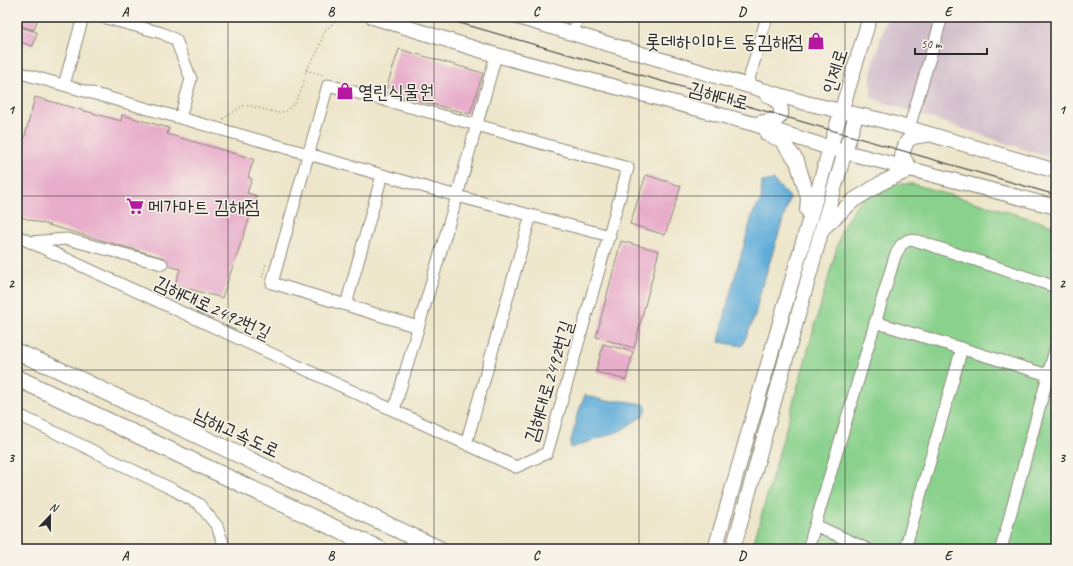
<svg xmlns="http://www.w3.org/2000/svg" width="1073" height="566" font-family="Caveat,'Poor Story',sans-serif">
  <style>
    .industrial { fill: #d1bdcb }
    .green { fill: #89d18c; stroke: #5a7e5c }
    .water { fill: #60add9; stroke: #466c82 }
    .building { fill: #e8adcb }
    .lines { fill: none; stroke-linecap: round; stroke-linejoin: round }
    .minor-casing { stroke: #8c887a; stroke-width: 13 }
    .major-casing { stroke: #8c887a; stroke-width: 16 }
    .highway-casing { stroke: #8c887a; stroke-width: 18 }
    .path { stroke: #8c887a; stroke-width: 1.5; stroke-dasharray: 1 3; stroke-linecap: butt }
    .minor { stroke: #fff; stroke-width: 11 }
    .major { stroke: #fff; stroke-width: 14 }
    .highway { stroke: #fff; stroke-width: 16 }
    .tram { stroke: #2b2b2b; stroke-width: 1 }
    .grid { fill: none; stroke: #2b2b2b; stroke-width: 1; stroke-opacity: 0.55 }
    .labels { text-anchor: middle; stroke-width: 3; stroke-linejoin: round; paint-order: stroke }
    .poi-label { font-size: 19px; fill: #2b2b2b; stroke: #f7f3e8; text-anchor: start }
    .street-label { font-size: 19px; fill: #2b2b2b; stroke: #f7f3e8 }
    .neatline { fill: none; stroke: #2b2b2b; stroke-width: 1.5 }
    .grid-label { font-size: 13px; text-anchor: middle; font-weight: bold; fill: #2b2b2b }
  </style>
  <rect width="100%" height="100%" fill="#f7f3e8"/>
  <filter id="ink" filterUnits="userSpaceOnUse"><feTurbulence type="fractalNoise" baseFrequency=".025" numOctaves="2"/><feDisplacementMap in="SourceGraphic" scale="8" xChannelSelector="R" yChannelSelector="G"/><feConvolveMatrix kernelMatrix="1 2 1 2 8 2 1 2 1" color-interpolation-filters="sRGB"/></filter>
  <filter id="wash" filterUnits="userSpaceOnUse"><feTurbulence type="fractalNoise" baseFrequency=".012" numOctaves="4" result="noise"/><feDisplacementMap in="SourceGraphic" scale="16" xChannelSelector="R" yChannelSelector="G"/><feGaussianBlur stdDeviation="0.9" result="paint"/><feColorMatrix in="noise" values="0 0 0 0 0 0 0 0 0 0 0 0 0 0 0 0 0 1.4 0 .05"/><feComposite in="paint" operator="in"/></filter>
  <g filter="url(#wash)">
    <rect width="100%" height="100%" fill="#ede6ca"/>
    <path class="industrial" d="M887,17h169v143l-185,-62v-26z"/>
    <path class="green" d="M897,184h16l143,42v323h-304l90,-320c5,-9 14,-26 22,-32 10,-6 21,-9 33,-13z"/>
    <path class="water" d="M773,180l17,17 -30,96 -5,23 -13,30 -23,-4 9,-41 25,-88 8,-13 1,-18z
      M585,395l21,6h18l20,3 3,5 -4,7 -23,15 -49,17 -1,-4 4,-15 2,-5v-5z"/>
    <g id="blocks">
      <path class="building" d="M17,17h21l-4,13 -17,-5z
        M17,26l20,6 -4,14 -16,-5z
        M399,49l84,24 -13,41 -85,-22z
        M35,97l86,24 1,-6 47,13 -2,6 87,25 -6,18 4,2 -5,14 10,3 -35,102 -47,-13 5,-16 -18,-5 2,-6 -147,-42v-50z
        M646,175l35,11 -16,49 -35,-11z
        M621,241l38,10 -25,97 -38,-11z
        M603,344l30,8 -7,28 -30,-8z"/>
    </g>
  </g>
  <g filter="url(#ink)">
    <use href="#blocks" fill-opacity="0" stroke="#8c887a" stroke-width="1"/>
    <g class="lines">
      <g class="minor-casing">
        <path id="minor" d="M102,17l60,16 14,7 15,39 -11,39
          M573,33l5,-16
          M17,72l440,124 39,-141
          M64,85l19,-68
          M747,86l20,-69
          M909,128l33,-111
          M17,236l499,231 31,-14 81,-285 -151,-43 -149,-40 -56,198 74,22 36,-130
          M30,242l37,-3 95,25
          M346,305l72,22
          M875,322l173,53
          M394,410l63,-214 153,40
          M17,414l157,76 25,14 18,22 8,23
          M466,444l65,-229
          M815,525l52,24
          M808,549l87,-293 6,-11 7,-5 10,1 138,46
          M905,549l57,-201
          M1001,549l55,-203"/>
      </g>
      <g class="major-casing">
        <path id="major" d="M373,17l123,38 258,69 76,24 226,59
          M518,17l288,86 75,17 175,51
          M759,123l17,-3 5,-5c1,-13 -5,-14 -15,-21
          M767,134l14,6 16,21 11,37 -1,12
          M822,229l32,-29 29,-18 28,-13 -9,-13c5,-19 6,-19 25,-21
          M715,549l115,-401 40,-131
          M733,549l89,-320 34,-114"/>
      </g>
      <g class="highway-casing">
        <path id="highway" d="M17,352l40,17 382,180
          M17,378l362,171"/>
      </g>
      <path class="path" d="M306,70l17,5
        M223,119l19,-13h9l27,7 8,-2 9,-8 5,-10 3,-8 3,-15 11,-17 8,-23 11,-9
        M262,277l4,-13"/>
      <use href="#minor" class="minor"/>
      <use href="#major" class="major"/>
      <use href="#highway" class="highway"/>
      <path class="tram" d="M439,17l617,178"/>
    </g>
  </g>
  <path class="grid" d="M228,17v532M434,17v532M639,17v532M845,17v532M17,196h1039M17,370h1039"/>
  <defs>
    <g id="shop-bare" transform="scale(1.38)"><path d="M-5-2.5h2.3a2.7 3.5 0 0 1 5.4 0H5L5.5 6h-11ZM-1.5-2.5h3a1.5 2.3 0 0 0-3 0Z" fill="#b5179e" stroke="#f7f3e8" stroke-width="2.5" paint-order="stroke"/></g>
    <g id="supermarket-bare" transform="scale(1.38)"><path d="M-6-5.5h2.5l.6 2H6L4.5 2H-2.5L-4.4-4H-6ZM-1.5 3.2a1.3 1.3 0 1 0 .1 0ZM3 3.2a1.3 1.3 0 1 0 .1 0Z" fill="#b5179e" stroke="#f7f3e8" stroke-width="2.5" paint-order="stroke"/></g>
  </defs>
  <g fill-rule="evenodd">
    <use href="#shop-bare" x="816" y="41"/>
    <use href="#shop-bare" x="345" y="91"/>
    <use href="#supermarket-bare" x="135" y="206"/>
  </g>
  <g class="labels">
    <g class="poi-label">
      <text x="803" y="48" text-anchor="end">롯데하이마트 동김해점</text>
      <text x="358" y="98">열린식물원</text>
      <text x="148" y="213">메가마트 김해점</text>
    </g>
    <g class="street-label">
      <text transform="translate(834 71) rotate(-73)" y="7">인제로</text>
      <text transform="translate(719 95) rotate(15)" y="7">김해대로</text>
      <text transform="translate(213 307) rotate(25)" y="7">김해대로2492번길</text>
      <text transform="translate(548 381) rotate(-73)" y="7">김해대로2492번길</text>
      <text transform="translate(237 432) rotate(25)" y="7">남해고속도로</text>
    </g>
  </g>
  <rect width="1073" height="566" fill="none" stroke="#f7f3e8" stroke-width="44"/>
  <g transform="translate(50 516) rotate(22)" stroke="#f7f3e8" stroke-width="3" paint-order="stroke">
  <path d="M0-3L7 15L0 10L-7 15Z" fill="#2b2b2b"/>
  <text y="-6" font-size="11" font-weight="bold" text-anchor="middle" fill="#2b2b2b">N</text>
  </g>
  <path d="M915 48v6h72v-6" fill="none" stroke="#2b2b2b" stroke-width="2"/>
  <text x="921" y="48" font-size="12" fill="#2b2b2b" stroke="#f7f3e8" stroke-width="3" paint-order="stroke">50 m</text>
  <rect x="22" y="22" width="1029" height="522" class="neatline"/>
  <g class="grid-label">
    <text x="125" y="16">A</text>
    <text x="331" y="16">B</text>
    <text x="536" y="16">C</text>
    <text x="742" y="16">D</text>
    <text x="948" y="16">E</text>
    <text x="11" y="114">1</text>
    <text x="1062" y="114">1</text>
    <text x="11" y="288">2</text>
    <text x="1062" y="288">2</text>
    <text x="11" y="462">3</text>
    <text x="1062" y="462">3</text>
    <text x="125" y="560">A</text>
    <text x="331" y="560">B</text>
    <text x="536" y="560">C</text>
    <text x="742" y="560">D</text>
    <text x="948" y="560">E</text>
  </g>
</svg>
